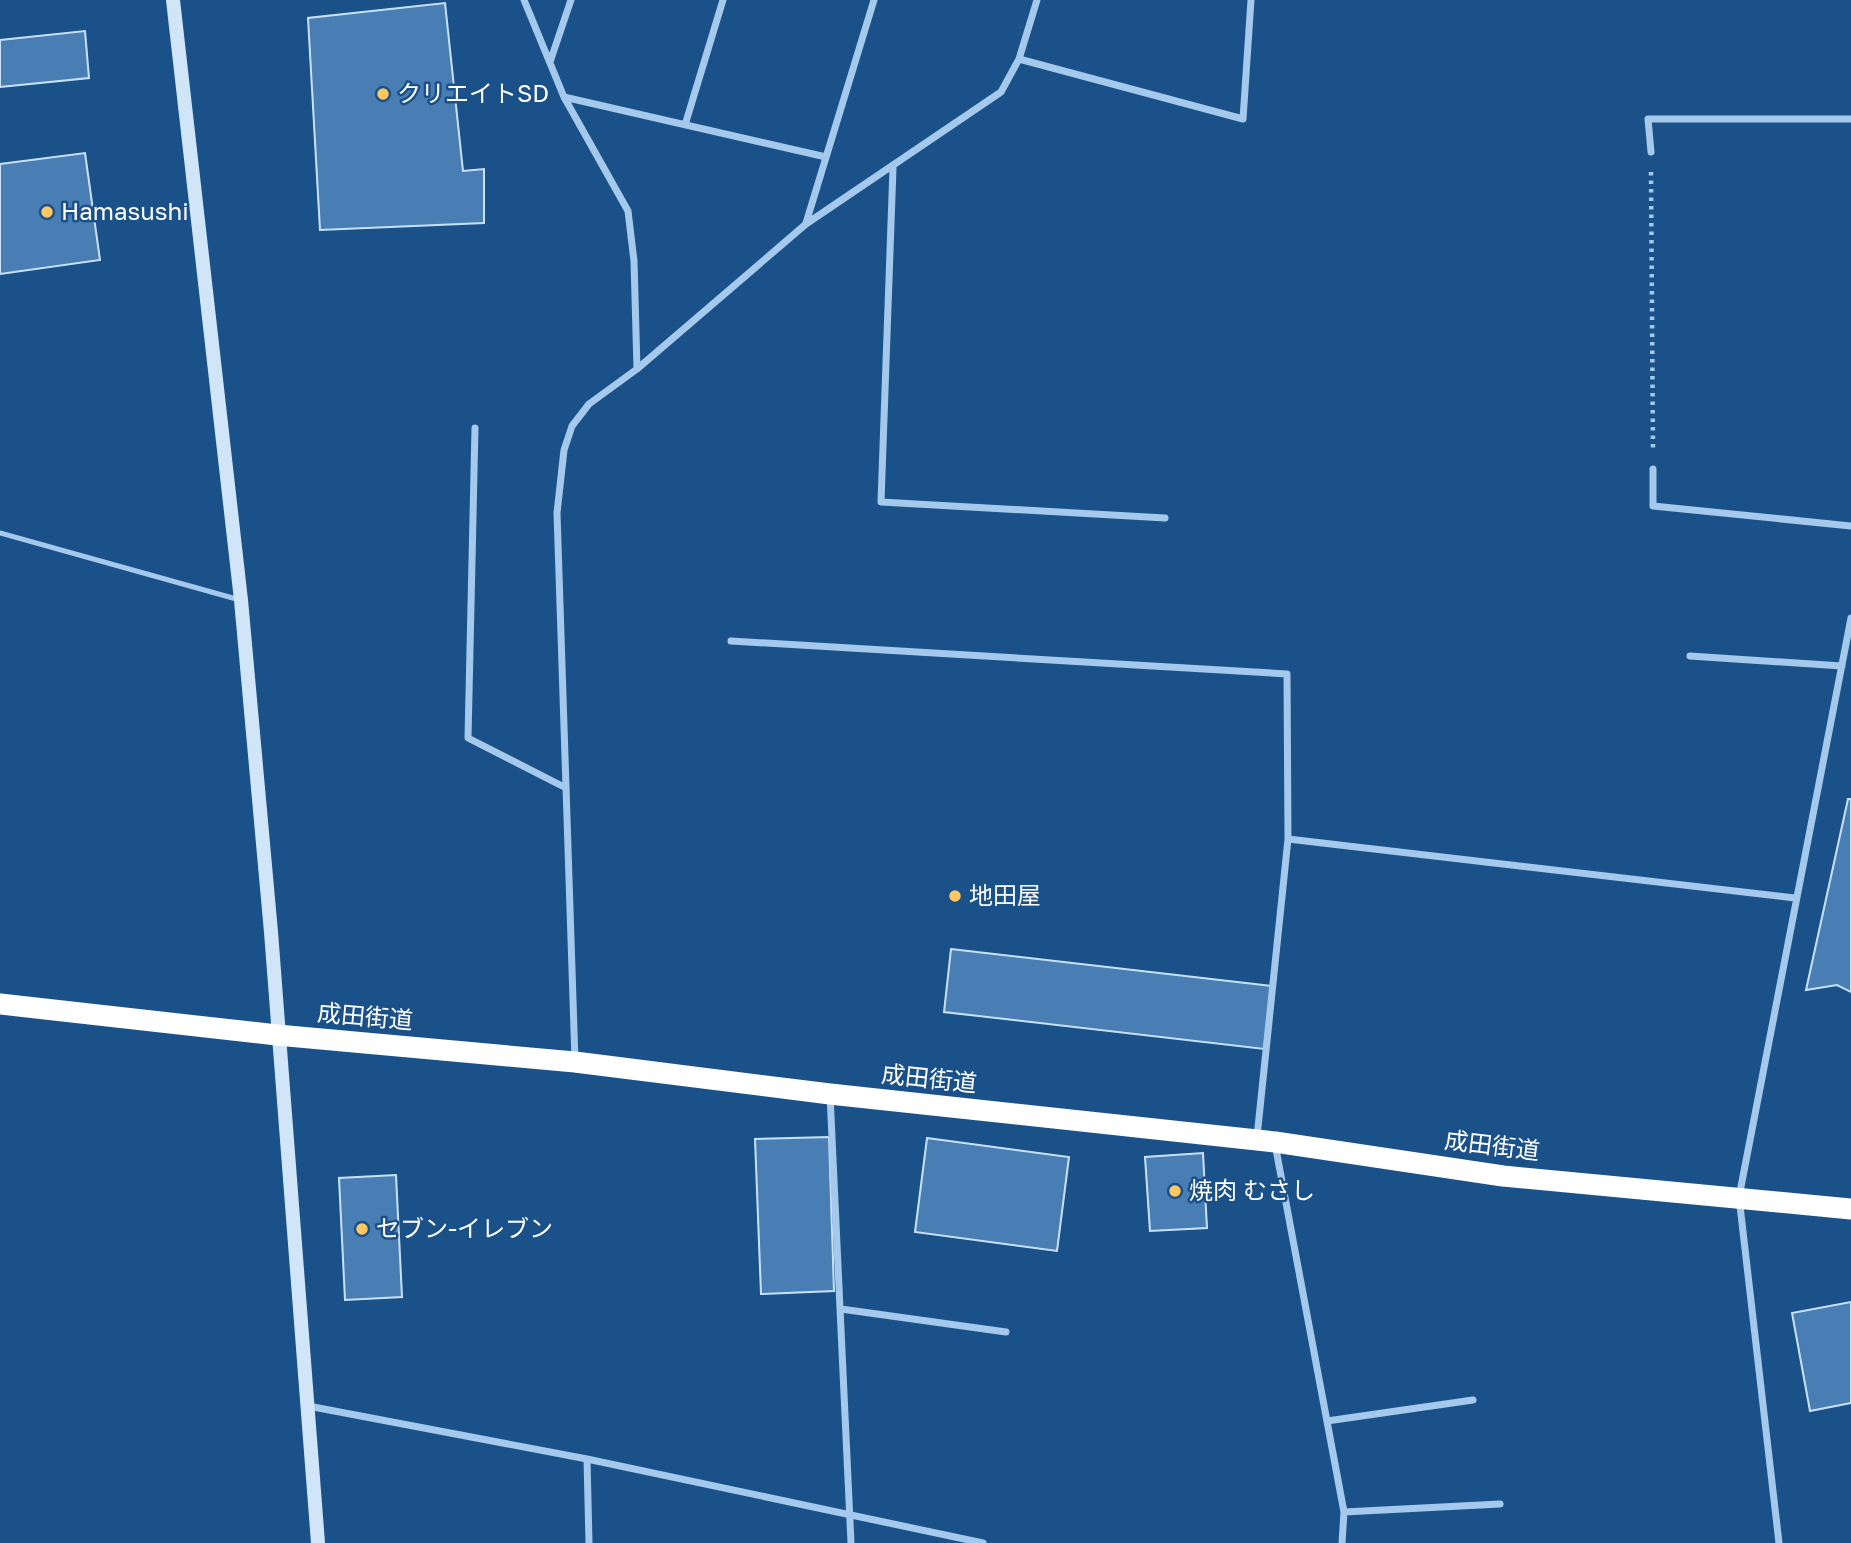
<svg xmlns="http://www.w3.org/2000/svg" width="1851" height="1543" font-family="'Golos Text','Noto Sans JP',sans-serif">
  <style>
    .building { fill: #487eb3; stroke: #cae2f9; stroke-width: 2 }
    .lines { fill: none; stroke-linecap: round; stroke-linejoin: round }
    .path { stroke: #a4c9ec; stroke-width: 4.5; stroke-dasharray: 3.5 5; stroke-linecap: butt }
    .lane { stroke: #a4c9ec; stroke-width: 5 }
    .street { stroke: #a4c9ec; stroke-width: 7 }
    .secondary { stroke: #d1e5f9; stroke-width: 14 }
    .highway { stroke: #fff; stroke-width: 21 }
    .poi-dot { fill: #fec761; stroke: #1b5189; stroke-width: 2.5 }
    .labels { text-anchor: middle; stroke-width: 5; stroke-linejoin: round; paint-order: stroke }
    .poi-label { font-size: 24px; fill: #fff; stroke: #1b5189; text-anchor: start }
    .street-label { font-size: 24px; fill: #fff; stroke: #1b5189 }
  </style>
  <rect width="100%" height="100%" fill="#1b5189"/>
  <path class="building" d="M445,3l18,168 21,-2v54l-164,7 -12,-212z
    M85,31l4,47 -89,9v-47z
    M85,153l15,107 -100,14v-110z
    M1848,799h3v193l-14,-7 -31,5z
    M951,949l321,37 -8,63 -320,-37z
    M829,1137l5,154 -73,3 -6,-155z
    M927,1138l142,19 -12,94 -142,-19z
    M1203,1153l4,75 -57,3 -5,-74z
    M396,1175l6,122 -57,3 -6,-122z
    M1851,1302v101l-41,8 -18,-98z"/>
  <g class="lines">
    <path class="path" d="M1651,172l2,278"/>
    <path class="lane" d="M0,533l240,67"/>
    <path class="street" d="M524,0l40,97 64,114 6,50 3,108
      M1019,59l224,60 8,-119
      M550,62l21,-62
      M564,97l262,60
      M685,125l38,-125
      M1651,152l-3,-33h203
      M893,168l-12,334 284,16
      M806,223l68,-223
      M475,428l-7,310 98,50
      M1653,469v37l198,20
      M731,641l556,33 1,165 -31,298
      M1690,656l152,10
      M1288,839l507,59
      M575,1061l-18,-548 7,-63 8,-24 17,-22 48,-35 169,-145 195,-132 18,-33 18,-59
      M830,1095l21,448
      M1275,1144l69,368 -2,31
      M841,1309l165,23
      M308,1406l279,53 396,84
      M1327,1421l146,-21
      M587,1459l2,84
      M1344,1512l156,-8
      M1779,1543l-40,-346 112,-579"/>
    <path class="secondary" d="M173,0l68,600 30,332 47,611"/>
    <path class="highway" d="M0,1004l277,31 298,27 255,32 445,48 228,34 348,33"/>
  </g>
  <g class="poi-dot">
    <circle cx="383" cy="94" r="7"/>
    <circle cx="47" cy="212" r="7"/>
    <circle cx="955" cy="896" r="7"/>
    <circle cx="1175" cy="1191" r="7"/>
    <circle cx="362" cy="1229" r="7"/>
  </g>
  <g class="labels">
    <g class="poi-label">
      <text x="397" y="102">クリエイトSD</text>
      <text x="61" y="220">Hamasushi</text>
      <text x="969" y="904">地田屋</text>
      <text x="1189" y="1199">焼肉 むさし</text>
      <text x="376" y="1237">セブン-イレブン</text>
    </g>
    <g class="street-label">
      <text transform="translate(365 1017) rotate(5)" y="8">成田街道</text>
      <text transform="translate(929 1079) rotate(6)" y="8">成田街道</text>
      <text transform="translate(1492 1146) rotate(7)" y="8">成田街道</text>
    </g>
  </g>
</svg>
